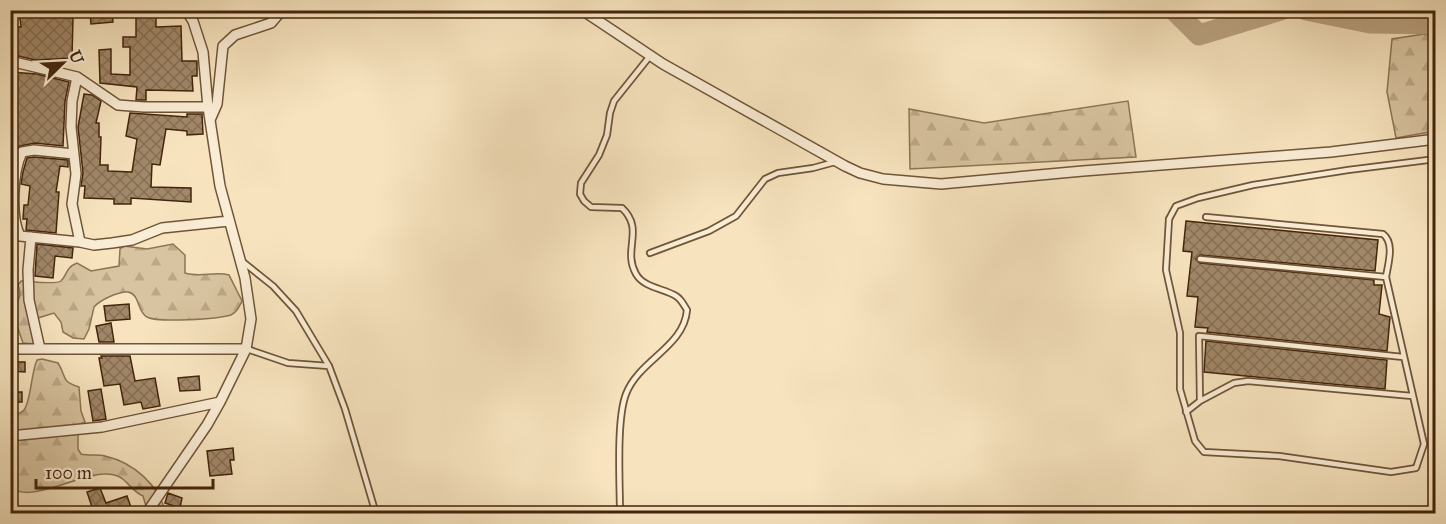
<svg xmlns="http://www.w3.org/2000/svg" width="1446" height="524" font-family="'IM FELL Great Primer',serif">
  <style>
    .forest { fill: url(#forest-firs); stroke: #8e7456; stroke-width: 1.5 }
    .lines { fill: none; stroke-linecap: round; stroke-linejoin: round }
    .river { stroke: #baa382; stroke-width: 21 }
    .building { fill: url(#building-cross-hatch); stroke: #43250b; stroke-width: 1.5 }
    .lane-casing { stroke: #705538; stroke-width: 8 }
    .street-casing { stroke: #705538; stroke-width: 12 }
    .lane { stroke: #faedd5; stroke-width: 4.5 }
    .street { stroke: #faedd5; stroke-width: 9 }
  </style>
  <defs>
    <pattern id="forest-firs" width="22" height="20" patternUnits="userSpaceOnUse" patternTransform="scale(1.5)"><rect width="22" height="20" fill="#d8c4a0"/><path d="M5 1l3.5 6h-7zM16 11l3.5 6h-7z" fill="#bba888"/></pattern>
    <pattern id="building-cross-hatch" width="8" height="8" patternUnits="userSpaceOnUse" patternTransform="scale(1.5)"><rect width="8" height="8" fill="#a18869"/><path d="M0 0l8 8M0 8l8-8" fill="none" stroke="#856f55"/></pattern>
  </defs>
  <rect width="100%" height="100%" fill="#f7e4bf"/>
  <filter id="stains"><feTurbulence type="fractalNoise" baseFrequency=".00333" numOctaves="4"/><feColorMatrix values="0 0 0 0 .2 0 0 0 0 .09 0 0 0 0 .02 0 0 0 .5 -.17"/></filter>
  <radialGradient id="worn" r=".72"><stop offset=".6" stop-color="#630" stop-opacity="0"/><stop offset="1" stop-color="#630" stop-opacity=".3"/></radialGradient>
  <path class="forest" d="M1424,34l11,2v95l-39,7 -9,-46 5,-53z
    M1128,101l8,56 -226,12 -1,-60 75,14z
    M173,244l12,11v18c15,5 30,-2 44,2l13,26c-3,6 -5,11 -11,14 -13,4 -73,8 -84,2 -10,-5 -7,-23 -19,-25 -9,-1 -28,8 -34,15l-5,22 -5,10 -11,-1 -10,-6 -2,-10 -7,-9 -16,5c-5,8 1,18 -4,26l-11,-1 -8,-23 -4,-4v-10c9,-5 11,-11 7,-21l3,-4c9,0 34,4 40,0 7,-7 4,-13 16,-18l14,8 28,-5 1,-17 4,-3 23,3z
    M42,359l16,4c9,14 2,18 21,24l2,24 4,11 -7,3v24l3,5c8,2 16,0 24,2 30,7 53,29 61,57h-18l-5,-17c-16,-7 -16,-23 -39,-22 -23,0 -72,28 -90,15v-11l-3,-8 -1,-52c4,-2 11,-5 14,-8 7,-9 7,-37 13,-50z"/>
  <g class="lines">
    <path class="river" d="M1174,10l25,25 82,-25
      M1306,10l64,13 66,1"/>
  </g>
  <path class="building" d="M19,10h35v6l19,2 -1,40 -37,2 -25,-6v-28l11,1z
    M136,10h20v17l25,-1 1,35h15v15h-5l1,15 -47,-1v10h-10l1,-13 -37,-4 -1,-33 12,-1v25l19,1v-28h-7v-10h13z
    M112,11l1,11 -22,2 -1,-11z
    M10,72l27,2 32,8 -4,19 -2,45 -28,-3 -15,3 -4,4 -6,16z
    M84,94l8,1 9,6 -5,22h3v14h2l-1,28h8v6l24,1 5,-33 -11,-3 4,-23 57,4v-3h15l1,20 -16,1v-4l-21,-2 -6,36 -8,-1 -1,23 40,1v14l-60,-4v6h-17v-5l-30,-1 1,-12h-4l2,-13 -5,-46z
    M34,157l34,3v7l-8,-1 -4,26h3l-3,41 -30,-3 1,-11h-4l1,-14h4l2,-19 -9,-2 2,-12 4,-14z
    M1186,221l192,19 -3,31 -175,-16 -4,4 4,4 174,17v5h8l-3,29 11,3 -3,34 -180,-19 1,-4 -13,-1 3,-30 -11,-1 5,-44 -9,-1z
    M37,244l36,4 -1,10 -17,-2 -2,22 -18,-2z
    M129,304l1,15 -24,2 -2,-15z
    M111,323l3,19h-15l-3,-16z
    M1206,341l180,19h1l-2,29 -181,-17z
    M101,356h29l5,25 20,-3 5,28 -17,3 -2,-7 -17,3 -4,-21 -16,2 -5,-28h3z
    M10,362h15v10l-15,-1z
    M199,376l1,14 -20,1 -2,-13z
    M101,389l5,30 -13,2 -5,-30z
    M10,392h12v10h-12z
    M233,448l1,12h-4l2,14 -22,2 -3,-25z
    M100,488l6,15 21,-7 6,17h-39l-7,-21z
    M168,493l14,5 -2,10 -15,-5z"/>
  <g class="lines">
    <g class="lane-casing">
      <path id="lane" d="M1206,217l177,17c12,9 5,30 3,43
        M650,253l59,-22 27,-15 29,-37 13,-6 35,-5 22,-6
        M1200,259l186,18 38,167 -8,24 -25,4 -112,-16 -75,-4 -9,-11 -15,-52v-56l-14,-63 3,-51 7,-13 22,-8 55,-13 95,-15 88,-11
        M243,262l30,24 23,25 33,55 16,43 31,105
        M247,349l41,14 41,3
        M1200,401l34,-18 14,-2 164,15
        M1186,412l14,-11 -1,-65 204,21
        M620,514c0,-30 -4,-94 6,-120 13,-34 58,-47 61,-84 -3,-5 -6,-11 -11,-14 -13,-8 -32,-8 -40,-22 -14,-25 9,-44 -14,-66l-31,-1 -7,-6 -4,-7 1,-11 18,-28 8,-20 3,-22 4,-12 36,-45"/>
    </g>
    <g class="street-casing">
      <path id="street" d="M582,10l81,54 182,102 15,7 23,6 58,5 142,-13 248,-19 105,-13
        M10,61l67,16 41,28 26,2h64
        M77,77l-5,24 -1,26 5,47 -4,30 8,38 14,3 18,-2 20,-3 30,-12 67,-7
        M210,120l7,-16 6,-58 12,-11 36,-12 11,-13
        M74,154l-40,-4 -12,2c-9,19 -12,64 -2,84l60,6
        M31,237l-3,33 1,30 11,49
        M10,349h236
        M10,436l92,-9 118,-25
        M146,514l61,-89 13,-23 26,-53 5,-30 -6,-41 -25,-92 -12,-79 -5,-55 -10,-31 -7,-11"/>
    </g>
    <use href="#lane" class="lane"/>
    <use href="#street" class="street"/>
  </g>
  <rect width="1446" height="524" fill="none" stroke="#f7e4bf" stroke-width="36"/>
  <rect x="12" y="12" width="1422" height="500" fill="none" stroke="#43250b" stroke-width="3"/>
  <rect x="18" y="18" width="1410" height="488" fill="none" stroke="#43250b" stroke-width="1.5"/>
  <g transform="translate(63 63) rotate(66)" stroke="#faedd5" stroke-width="4.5" paint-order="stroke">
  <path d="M0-4.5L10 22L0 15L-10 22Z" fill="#43250b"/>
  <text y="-9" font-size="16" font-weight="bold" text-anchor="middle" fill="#43250b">U</text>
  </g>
  <path d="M36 479v9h177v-9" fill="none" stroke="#43250b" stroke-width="3"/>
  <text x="45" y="479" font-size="18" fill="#43250b" stroke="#faedd5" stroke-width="4.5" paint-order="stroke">100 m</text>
  <rect width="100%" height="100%" filter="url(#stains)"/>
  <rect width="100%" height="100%" fill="url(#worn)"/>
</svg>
